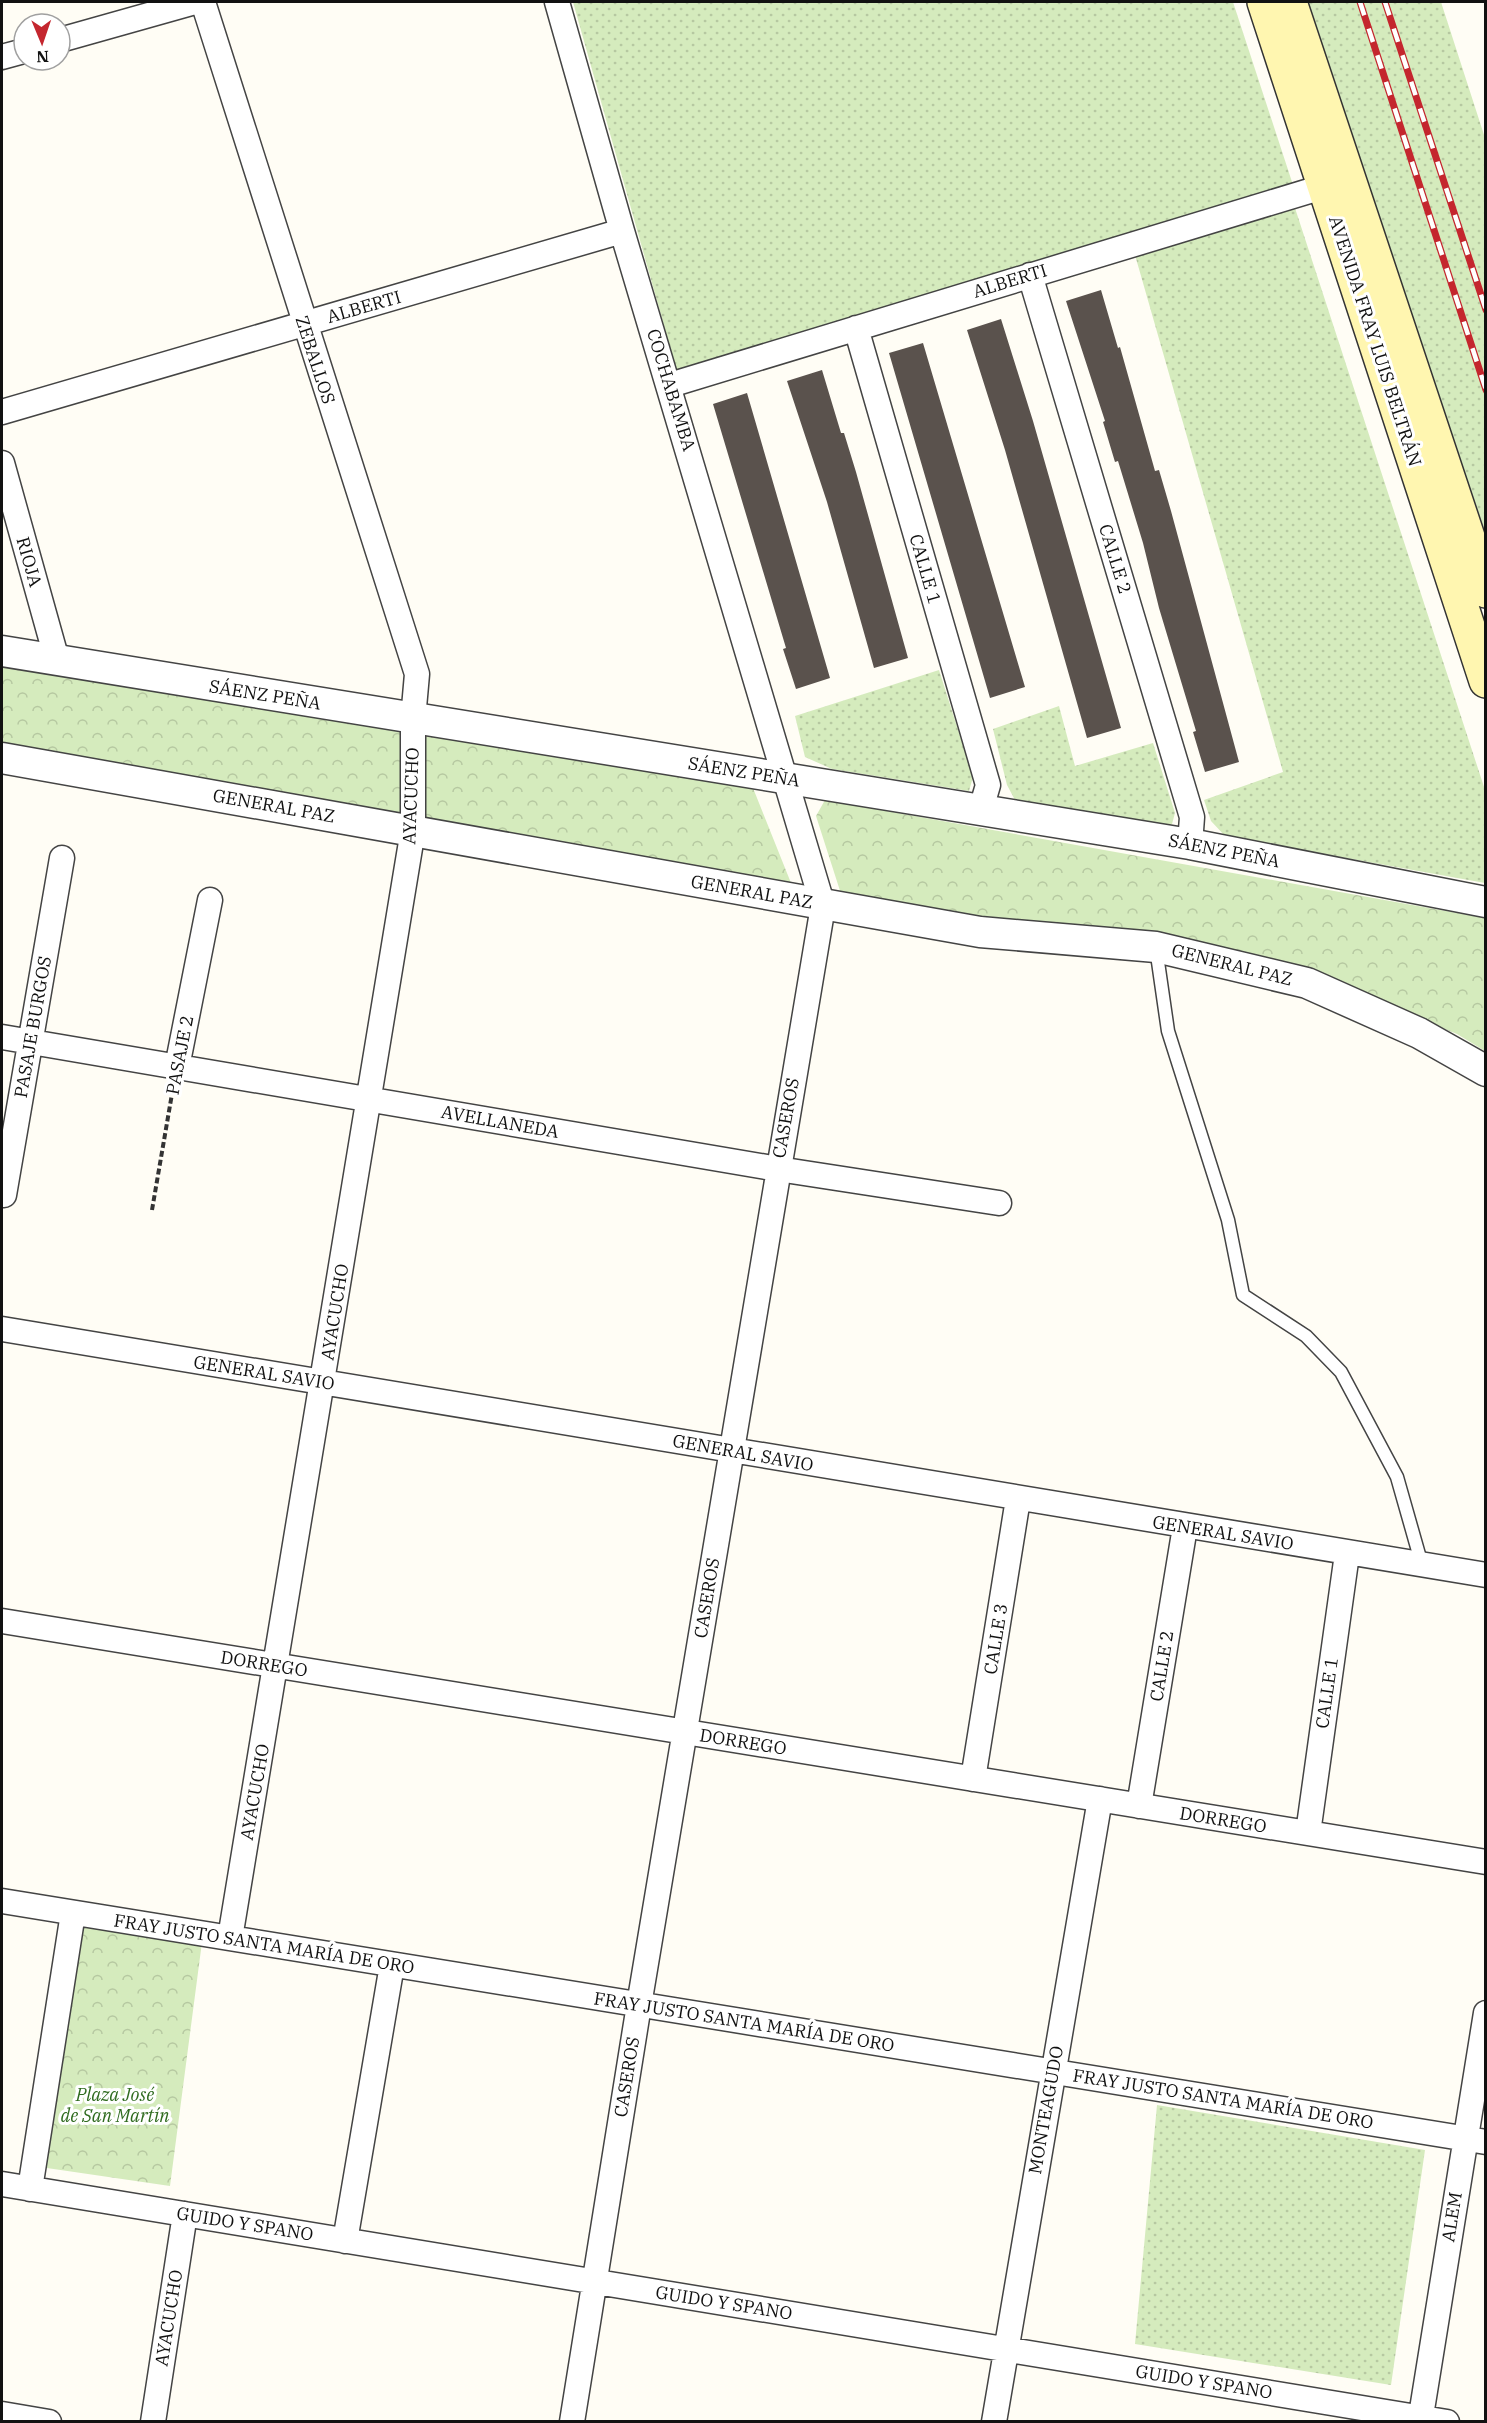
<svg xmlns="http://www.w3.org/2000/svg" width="1487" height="2423" font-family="'IBM Plex Serif',serif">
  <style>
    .grass { fill: url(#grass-dots) }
    .park { fill: url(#park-crowns) }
    .building { fill: #5a524d }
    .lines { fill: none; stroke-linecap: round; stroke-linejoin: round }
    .service-casing { stroke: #444; stroke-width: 15 }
    .minor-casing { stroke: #444; stroke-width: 27 }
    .tertiary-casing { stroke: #444; stroke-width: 33 }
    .secondary-casing { stroke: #333; stroke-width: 36 }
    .path { stroke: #333; stroke-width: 4; stroke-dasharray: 6 3; stroke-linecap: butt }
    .service { stroke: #fff; stroke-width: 12 }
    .minor { stroke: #fff; stroke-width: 24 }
    .tertiary { stroke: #fff; stroke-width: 30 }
    .secondary { stroke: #fff6b0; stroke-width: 33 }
    .rail-casing { stroke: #c4262e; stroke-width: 7 }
    .rail { stroke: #fff; stroke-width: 4.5; stroke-dasharray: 14; stroke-linecap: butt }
    .labels { text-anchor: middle; stroke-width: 6; stroke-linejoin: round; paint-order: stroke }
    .street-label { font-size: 18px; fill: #111; stroke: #fff }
    .park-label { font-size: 18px; font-style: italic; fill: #2f6b1f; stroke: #fff }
  </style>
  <defs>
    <pattern id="grass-dots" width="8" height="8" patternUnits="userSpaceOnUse" patternTransform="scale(1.5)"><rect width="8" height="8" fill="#d5ebbd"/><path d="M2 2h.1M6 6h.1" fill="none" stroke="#b6c8a1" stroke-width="1.8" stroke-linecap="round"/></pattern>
    <pattern id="park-crowns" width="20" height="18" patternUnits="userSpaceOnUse" patternTransform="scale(1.5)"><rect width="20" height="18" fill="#d5ebbd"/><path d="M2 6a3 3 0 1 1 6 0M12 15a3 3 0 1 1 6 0" fill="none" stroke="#b6c8a1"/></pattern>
  </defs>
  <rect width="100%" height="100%" fill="#fffdf5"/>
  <path class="grass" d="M573,2h660l60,183 -616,187z
    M1290,2h151l44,136v453z
    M1295,208l190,582v93l-260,-47 -14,-15 -7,-21 79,-28 -148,-517z
    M939,670l34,107 -4,14 -137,-22 -27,-12 -10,-41z
    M1059,706l16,60 78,-23 22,70 -3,11 -9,2 -148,-26 -8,-15 -14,-56z
    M1157,2105l268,45 -34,235 -256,-41z"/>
  <path class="park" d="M2,663l749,120 42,105 -791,-142z
    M825,800l660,118v133l-28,-17 -146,-60 -469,-77 -26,-81z
    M76,1921l126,21 -32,244 -130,-19z"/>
  <path class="building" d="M1101,290l17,58 2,-1 35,124 4,-1 12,41 68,251 -34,10 -12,-40 3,-1 -37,-123 -16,-65 -25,-82 -3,1 -12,-40 2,-1 -39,-120z
    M1001,319l32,102 88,307 -34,10 -82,-288 -38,-120z
    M923,343l102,344 -35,11 -101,-345z
    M822,370l19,63h3l12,39 52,186 -34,10 -47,-166 -40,-121z
    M747,393l83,285 -34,11 -13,-40 3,-1 -73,-244z"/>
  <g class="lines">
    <g class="service-casing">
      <path id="service" d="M1156,948l12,83 60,189 15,75 63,41 35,36 56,105 25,88"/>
    </g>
    <g class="minor-casing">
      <path id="minor" d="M203,2l214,672 -4,45v111l-183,1108
        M557,2l65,229 201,675 -184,1099 -67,417
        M60,40l135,-38
        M2,57l22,-6
        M1030,275l162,542 -2,27
        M856,328l132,457 -7,24
        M670,385l669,-203
        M2,412l620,-181
        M2,463l55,197
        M2,1037l776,132 221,34
        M177,1067l33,-167
        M4,1195l58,-337
        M2,1329l1484,246
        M2,1621l1484,241
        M973,1779l45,-280
        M1139,1806l46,-279
        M1308,1833l39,-279
        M2,1901l1484,241
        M2,2184l1445,238
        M30,2189l43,-276
        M345,2241l47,-276
        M2,2414l47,8
        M153,2422l32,-208
        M994,2422l106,-623
        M1420,2422l66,-409"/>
    </g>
    <g class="tertiary-casing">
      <path id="tertiary" d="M2,651l1188,193 296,58
        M2,758l978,174 176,15 151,36 112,50 67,38"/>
    </g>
    <g class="secondary-casing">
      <path id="secondary" d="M1264,2l222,679
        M1290,2l196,589"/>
    </g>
    <path class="path" d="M152,1210l21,-122"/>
    <use href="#service" class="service"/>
    <use href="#minor" class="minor"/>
    <use href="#tertiary" class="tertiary"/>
    <use href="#secondary" class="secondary"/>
    <g class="rail-casing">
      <path id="rail" d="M1360,2l126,388
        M1385,2l101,308"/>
    </g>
    <use href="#rail" class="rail"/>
  </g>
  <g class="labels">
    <g class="street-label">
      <text transform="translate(1010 281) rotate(-17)" y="6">ALBERTI</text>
      <text transform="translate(364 307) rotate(-16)" y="6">ALBERTI</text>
      <text transform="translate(1375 341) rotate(72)" y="6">AVENIDA FRAY LUIS BELTRÁN</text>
      <text transform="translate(315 360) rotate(72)" y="6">ZEBALLOS</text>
      <text transform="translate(671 390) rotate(73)" y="6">COCHABAMBA</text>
      <text transform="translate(1115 559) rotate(73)" y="6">CALLE 2</text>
      <text transform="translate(29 562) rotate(74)" y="6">RIOJA</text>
      <text transform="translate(925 569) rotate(74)" y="6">CALLE 1</text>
      <text transform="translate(265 695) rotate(9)" y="6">SÁENZ PEÑA</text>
      <text transform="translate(744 772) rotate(9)" y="6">SÁENZ PEÑA</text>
      <text transform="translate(411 796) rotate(-88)" y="6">AYACUCHO</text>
      <text transform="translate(274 806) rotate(10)" y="6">GENERAL PAZ</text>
      <text transform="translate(1224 851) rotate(11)" y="6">SÁENZ PEÑA</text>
      <text transform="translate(752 892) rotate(10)" y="6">GENERAL PAZ</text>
      <text transform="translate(1232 965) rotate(14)" y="6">GENERAL PAZ</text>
      <text transform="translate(33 1027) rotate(-80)" y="6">PASAJE BURGOS</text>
      <text transform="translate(180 1055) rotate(-79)" y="6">PASAJE 2</text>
      <text transform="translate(786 1118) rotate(-80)" y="6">CASEROS</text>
      <text transform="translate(500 1122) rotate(10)" y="6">AVELLANEDA</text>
      <text transform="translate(335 1312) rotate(-81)" y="6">AYACUCHO</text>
      <text transform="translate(264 1373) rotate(9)" y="6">GENERAL SAVIO</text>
      <text transform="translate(743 1453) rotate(10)" y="6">GENERAL SAVIO</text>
      <text transform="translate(1223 1533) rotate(9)" y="6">GENERAL SAVIO</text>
      <text transform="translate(707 1598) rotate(-81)" y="6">CASEROS</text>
      <text transform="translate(996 1639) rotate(-81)" y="6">CALLE 3</text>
      <text transform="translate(264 1664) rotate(9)" y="6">DORREGO</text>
      <text transform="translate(1162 1666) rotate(-81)" y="6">CALLE 2</text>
      <text transform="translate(1327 1693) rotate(-82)" y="6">CALLE 1</text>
      <text transform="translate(743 1742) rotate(9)" y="6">DORREGO</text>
      <text transform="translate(255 1792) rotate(-80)" y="6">AYACUCHO</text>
      <text transform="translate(1223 1820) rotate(9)" y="6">DORREGO</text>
      <text transform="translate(264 1944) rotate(9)" y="6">FRAY JUSTO SANTA MARÍA DE ORO</text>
      <text transform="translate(744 2022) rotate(9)" y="6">FRAY JUSTO SANTA MARÍA DE ORO</text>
      <text transform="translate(627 2077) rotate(-81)" y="6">CASEROS</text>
      <text transform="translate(1223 2099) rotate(9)" y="6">FRAY JUSTO SANTA MARÍA DE ORO</text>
      <text transform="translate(1046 2110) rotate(-80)" y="6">MONTEAGUDO</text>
      <text transform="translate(1452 2217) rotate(-81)" y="6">ALEM</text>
      <text transform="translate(245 2224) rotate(9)" y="6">GUIDO Y SPANO</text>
      <text transform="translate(724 2303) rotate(9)" y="6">GUIDO Y SPANO</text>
      <text transform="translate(169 2318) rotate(-81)" y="6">AYACUCHO</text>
      <text transform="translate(1204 2382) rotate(9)" y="6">GUIDO Y SPANO</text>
    </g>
    <g class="park-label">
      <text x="115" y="2101">Plaza José<tspan x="115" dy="21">de San Martín</tspan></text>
    </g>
  </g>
  <rect width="1487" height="2423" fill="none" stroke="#111111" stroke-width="6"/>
  <g transform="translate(42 42) rotate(178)"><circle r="28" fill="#ffffff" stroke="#a0a0a0" stroke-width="1.5"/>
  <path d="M0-4.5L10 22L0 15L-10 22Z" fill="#c4262e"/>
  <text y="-9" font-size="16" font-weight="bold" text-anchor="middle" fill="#111111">N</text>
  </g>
</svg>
